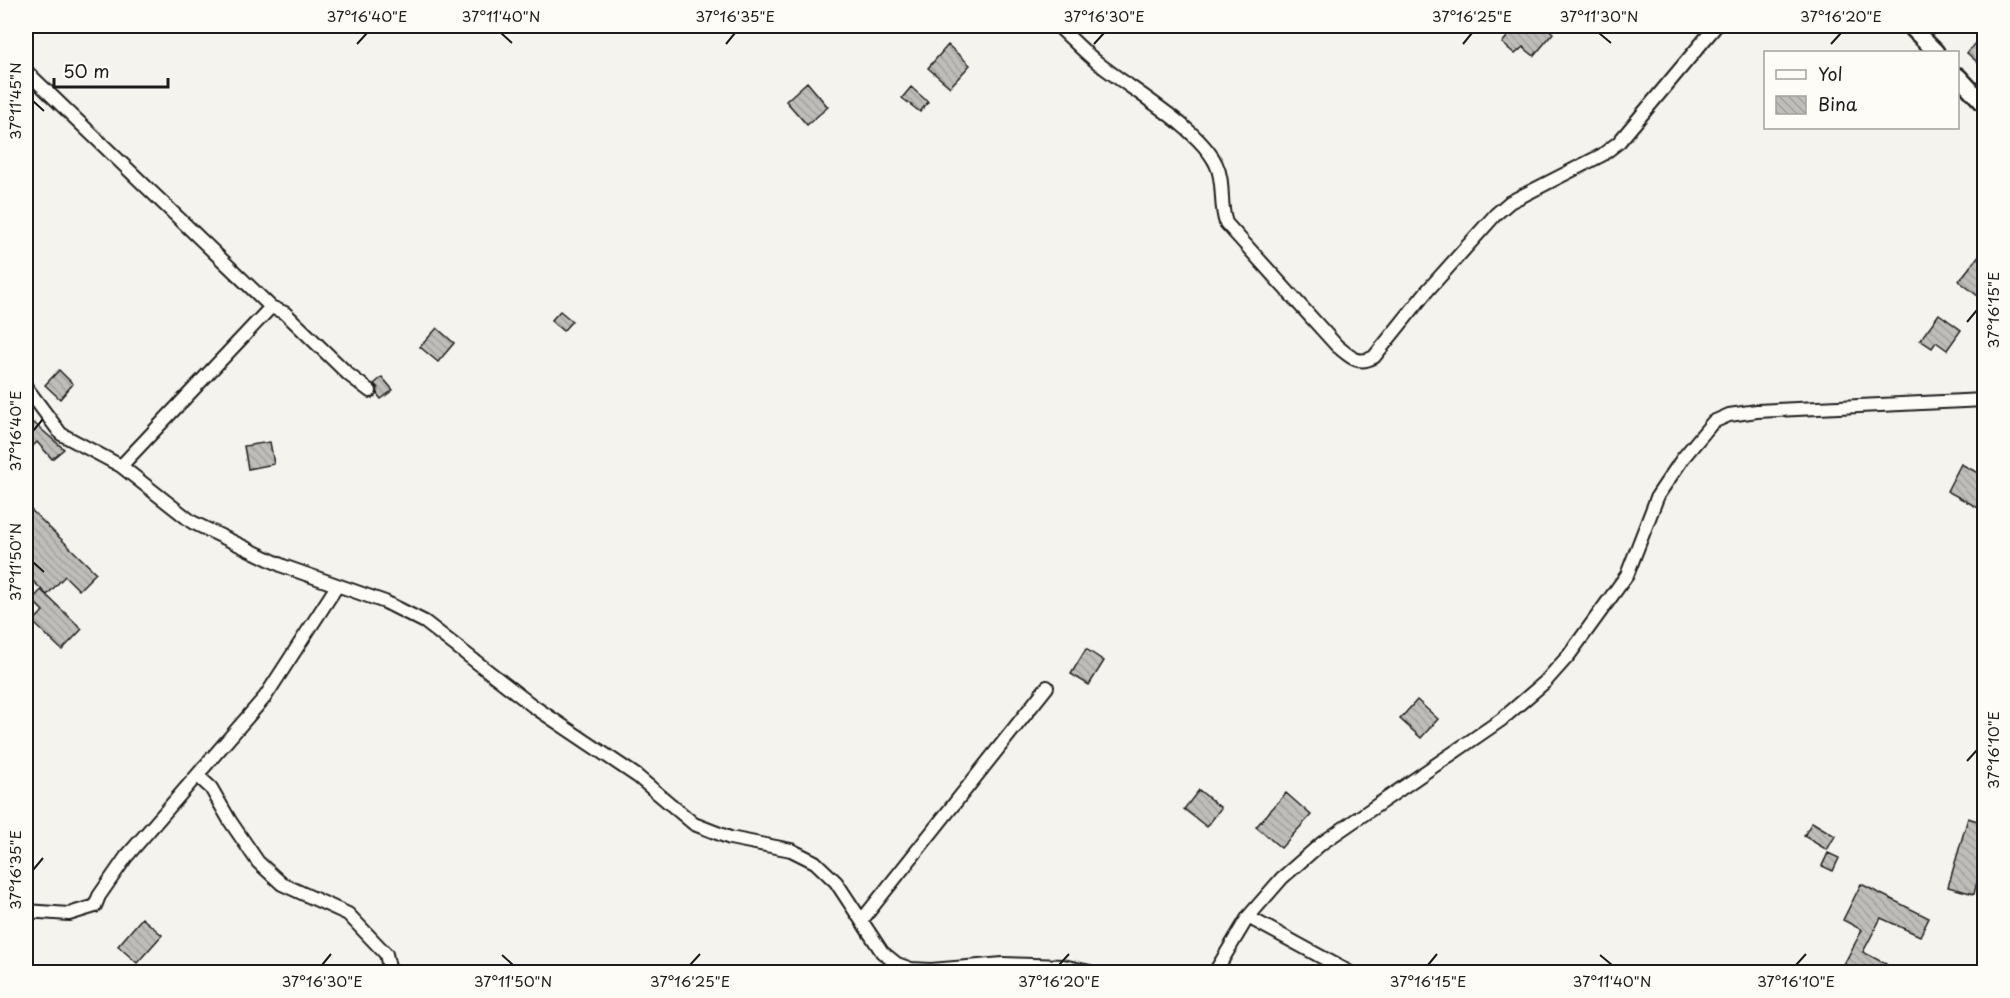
<svg xmlns="http://www.w3.org/2000/svg" width="2010" height="998" font-family="'Playpen Sans',sans-serif">
  <style>
    .building { fill: url(#building-back-hatch); stroke: #1c1c1c; stroke-width: 1.5 }
    .lines { fill: none; stroke-linecap: round; stroke-linejoin: round }
    .minor-casing { stroke: #1c1c1c; stroke-width: 16 }
    .tertiary-casing { stroke: #1c1c1c; stroke-width: 20 }
    .minor { stroke: #fdfcf7; stroke-width: 12 }
    .tertiary { stroke: #fdfcf7; stroke-width: 15 }
    .ticks { fill: none; stroke: #1c1c1c; stroke-width: 2 }
    .neatline { fill: none; stroke: #1c1c1c; stroke-width: 2 }
    .ticks-label { font-size: 15px; text-anchor: middle; fill: #1c1c1c }
  </style>
  <defs>
    <pattern id="building-back-hatch" width="6" height="6" patternUnits="userSpaceOnUse" patternTransform="scale(1.5)"><rect width="6" height="6" fill="#bebdba"/><path d="M-1 5l2 2M0 0l6 6M5-1l2 2" fill="none" stroke="#a3a29f"/></pattern>
  </defs>
  <rect width="100%" height="100%" fill="#f4f3ee"/>
  <filter id="ink" filterUnits="userSpaceOnUse"><feTurbulence type="fractalNoise" baseFrequency=".0167" numOctaves="2"/><feDisplacementMap in="SourceGraphic" scale="12" xChannelSelector="R" yChannelSelector="G"/><feConvolveMatrix kernelMatrix="1 2 1 2 8 2 1 2 1" color-interpolation-filters="sRGB"/></filter>
  <g filter="url(#ink)">
    <path class="building" d="M1516,26h29l8,7 -19,23 -11,-9 -8,7 -13,-11z
      M1984,32v36l-17,-15z
      M948,45l22,20 -20,22 -22,-19z
      M807,82l21,25 -21,18 -21,-24z
      M911,87l17,15 -8,10 -18,-14z
      M1984,249v52l-25,-20z
      M560,311l12,10 -9,10 -12,-10z
      M1939,314l22,16 -14,20 -11,-8 -4,6 -12,-8z
      M437,328l17,15 -16,19 -18,-15z
      M59,370l14,14 -13,15 -15,-14z
      M382,377l11,13 -12,9 -4,-5 1,-6 -4,-4z
      M34,423l30,26 -12,10 -15,-17 -4,4 -7,-7v-5z
      M270,442l4,22 -26,5 -4,-23z
      M1961,464l23,12v35l-37,-20z
      M26,505l70,68 -17,17 -14,-14 -18,19 -21,-21z
      M41,590l41,39 -20,21 -29,-28 10,-11 -11,-11z
      M1086,649l18,12 -15,24 -18,-11z
      M1417,700l21,19 -17,19 -21,-19z
      M1199,790l22,18 -14,19 -23,-18z
      M1286,793l25,22 -30,33 -25,-21z
      M1968,818l16,5v31l-10,40 -26,-7z
      M1812,822l23,14 -8,14 -23,-14z
      M1828,853l11,5 -6,13 -11,-5z
      M1861,884l68,34 -9,18 -39,-18 -18,34 23,12 -5,8h-36l-4,-2 21,-40 -19,-10z
      M142,918l20,17 -25,28 -19,-17z"/>
    <g class="lines">
      <g class="minor-casing">
        <path id="minor" d="M1058,26c13,12 26,26 40,37 32,26 101,65 118,101 9,18 3,40 10,59l111,123c13,10 20,20 37,11l53,-66 69,-77 14,-12 92,-47 17,-13 97,-116
          M26,71l245,236 14,6 64,62 21,16
          M26,387l35,47 60,32 71,56 91,44 102,36 40,20 108,84 104,70 57,48 36,14 61,12 24,12 21,20 46,70 15,12 14,5 20,1 72,-6 60,2 27,6
          M121,466l150,-159
          M198,776l13,12 19,33 28,41 24,22 66,30 38,40 4,18
          M26,911l43,3 26,-8 4,-10 27,-39 139,-160 72,-111
          M862,920l185,-233
          M1215,972l33,-55
          M1349,972l-101,-55 34,-39 40,-35 179,-123 44,-38 24,-27 58,-80 31,-80 25,-37 30,-36 16,-7 28,-4 227,-11"/>
      </g>
      <g class="tertiary-casing">
        <path id="tertiary" d="M1910,26l26,26
          M1958,76l26,28"/>
      </g>
      <use href="#minor" class="minor"/>
      <use href="#tertiary" class="tertiary"/>
    </g>
  </g>
  <path class="ticks" d="M501,33l11,10M1599,33l12,10M357,44l10,-11M726,44l9,-11M1094,44l10,-11M1463,44l9,-11M1831,44l10,-11M33,101l11,10M1967,322l10,-12M33,431l10,-12M33,562l11,10M1967,761l10,-11M33,870l10,-12M502,955l11,10M1600,955l12,10M322,965l9,-11M690,965l10,-11M1059,965l10,-11M1428,965l9,-11M1796,965l10,-11"/>
  <rect width="2010" height="998" fill="none" stroke="#fdfcf7" stroke-width="66"/>
  <rect x="1764" y="51" width="195" height="78" fill="#fdfcf7" stroke="#a3a29f" stroke-width="1.5"/>
  <rect x="1776" y="70" width="30" height="9" fill="#fdfcf7" stroke="#a3a29f" stroke-width="1.5"/>
  <text x="1818" y="81" font-size="18" fill="#1c1c1c">Yol</text>
  <rect x="1776" y="96" width="30" height="18" fill="url(#building-back-hatch)" stroke="#a3a29f" stroke-width="1.5"/>
  <text x="1818" y="111" font-size="18" fill="#1c1c1c">Bina</text>
  <path d="M54 78v9h114v-9" fill="none" stroke="#1c1c1c" stroke-width="3"/>
  <text x="63" y="78" font-size="18" fill="#1c1c1c" stroke="#fdfcf7" stroke-width="4.5" paint-order="stroke">50 m</text>
  <rect x="33" y="33" width="1944" height="932" class="neatline"/>
  <g class="ticks-label">
    <text x="367" y="22">37°16'40"E</text>
    <text x="501" y="22">37°11'40"N</text>
    <text x="735" y="22">37°16'35"E</text>
    <text x="1104" y="22">37°16'30"E</text>
    <text x="1472" y="22">37°16'25"E</text>
    <text x="1599" y="22">37°11'30"N</text>
    <text x="1841" y="22">37°16'20"E</text>
    <text transform="translate(16 101) rotate(-90)" y="5">37°11'45"N</text>
    <text transform="translate(1994 310) rotate(-90)" y="5">37°16'15"E</text>
    <text transform="translate(16 431) rotate(-90)" y="5">37°16'40"E</text>
    <text transform="translate(16 562) rotate(-90)" y="5">37°11'50"N</text>
    <text transform="translate(1994 750) rotate(-90)" y="5">37°16'10"E</text>
    <text transform="translate(16 870) rotate(-90)" y="5">37°16'35"E</text>
    <text x="322" y="987">37°16'30"E</text>
    <text x="513" y="987">37°11'50"N</text>
    <text x="690" y="987">37°16'25"E</text>
    <text x="1059" y="987">37°16'20"E</text>
    <text x="1428" y="987">37°16'15"E</text>
    <text x="1612" y="987">37°11'40"N</text>
    <text x="1796" y="987">37°16'10"E</text>
  </g>
</svg>
